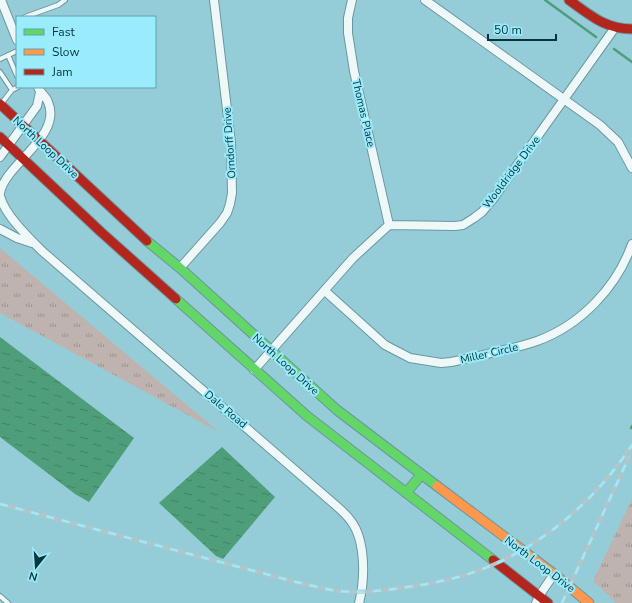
<svg xmlns="http://www.w3.org/2000/svg" width="632" height="603" font-family="'Nunito Sans',sans-serif">
  <style>
    .grass { fill: url(#grass-tufts) }
    .water { fill: url(#water-ripples) }
    .lines { fill: none; stroke-linecap: round; stroke-linejoin: round }
    .stream { stroke: #4f9e7a; stroke-width: 2.5 }
    .lane-casing { stroke: #6c969e; stroke-width: 6 }
    .street-casing { stroke: #6c969e; stroke-width: 10 }
    .fast-casing { stroke: #6c969e; stroke-width: 11 }
    .slow-casing { stroke: #6c969e; stroke-width: 11 }
    .jam-casing { stroke: #6c969e; stroke-width: 11 }
    .lane { stroke: #eff8f9; stroke-width: 4 }
    .street { stroke: #eff8f9; stroke-width: 8 }
    .fast { stroke: #63d668; stroke-width: 9 }
    .slow { stroke: #ff974d; stroke-width: 9 }
    .jam { stroke: #b3261e; stroke-width: 9 }
    .rail-casing { stroke: #b3c5c9; stroke-width: 4 }
    .rail { stroke: #9aebfb; stroke-width: 2.5; stroke-dasharray: 8; stroke-linecap: butt }
    .labels { text-anchor: middle; stroke-width: 4; stroke-linejoin: round; paint-order: stroke }
    .street-label { font-size: 11px; fill: #04363f; stroke: #9aebfb }
  </style>
  <defs>
    <pattern id="grass-tufts" width="24" height="20" patternUnits="userSpaceOnUse"><rect width="24" height="20" fill="#bfb3b0"/><path d="M3 7l-1-3M5 7V3M7 7l1-3M15 17l-1-3M17 17v-4M19 17l1-3" fill="none" stroke="#999291"/></pattern>
    <pattern id="water-ripples" width="26" height="14" patternUnits="userSpaceOnUse"><rect width="26" height="14" fill="#4f9e7a"/><path d="M2 4q2-2 4 0t4 0M15 11q2-2 4 0t4 0" fill="none" stroke="#3f8265"/></pattern>
  </defs>
  <rect width="100%" height="100%" fill="#94cdd8"/>
  <path class="grass" d="M0,248l219,184 -219,-119z
    M632,499v104h-16l-23,-22z"/>
  <path class="water" d="M0,337l134,101 -45,64 -14,-8 -75,-57z
    M222,447l53,50 -52,62 -7,-3 -57,-53z"/>
  <g class="lines">
    <path class="stream" d="M545,0l51,37
      M614,49l18,13
      M631,428l1,-2"/>
    <g class="lane-casing">
      <path id="lane" d="M25,17l33,-12 7,-5
        M8,55l9,21
        M0,59l17,-8
        M0,72l12,18
        M1,104l11,-14 6,-3
        M0,596l8,7"/>
    </g>
    <g class="street-casing">
      <path id="street" d="M1,0l16,40
        M352,0l-4,18v15l6,38 35,154
        M425,0l175,125 18,17 14,26
        M0,157l37,-51 3,-14
        M0,193c5,-29 63,-57 48,-91 -2,-6 -8,-9 -10,-15
        M0,196c5,19 28,41 42,55l291,252c6,5 13,11 18,18 15,20 14,59 8,82
        M0,229l17,9 15,5
        M180,268l40,-45 7,-10 3,-9 2,-11 -1,-50 -17,-143
        M325,291l60,54 25,13 31,5 10,-1c15,-3 29,-6 44,-10 14,-3 28,-6 42,-11 44,-16 80,-54 95,-97
        M254,370l99,-112 36,-33 66,1 8,-1 11,-7 8,-6 11,-13 121,-170
        M536,603l3,-7 15,-22"/>
    </g>
    <g class="fast-casing">
      <path id="fast" d="M147,241l33,27 157,142 100,76
        M176,299l131,117 186,144
        M406,493l15,-18"/>
    </g>
    <g class="slow-casing">
      <path id="slow" d="M437,486l117,88 35,29"/>
    </g>
    <g class="jam-casing">
      <path id="jam" d="M569,0c21,15 36,29 63,29
        M0,104l147,137
        M0,137l101,95 75,67
        M493,560l55,43"/>
    </g>
    <use href="#lane" class="lane"/>
    <use href="#street" class="street"/>
    <use href="#fast" class="fast"/>
    <use href="#slow" class="slow"/>
    <use href="#jam" class="jam"/>
    <g class="rail-casing">
      <path id="rail" d="M0,504l296,78c14,3 28,7 42,9 23,2 46,0 69,-4 31,-4 62,-11 90,-24 54,-24 103,-69 135,-118
        M562,603l67,-146"/>
    </g>
    <use href="#rail" class="rail"/>
  </g>
  <g class="labels">
    <g class="street-label">
      <text transform="translate(364 113) rotate(77)" y="4">Thomas Place</text>
      <text transform="translate(229 143) rotate(-94)" y="4">Orndorff Drive</text>
      <text transform="translate(46 147) rotate(43)" y="4">North Loop Drive</text>
      <text transform="translate(511 172) rotate(-53)" y="4">Wooldridge Drive</text>
      <text transform="translate(489 353) rotate(-13)" y="4">Miller Circle</text>
      <text transform="translate(286 364) rotate(42)" y="4">North Loop Drive</text>
      <text transform="translate(226 409) rotate(40)" y="4">Dale Road</text>
      <text transform="translate(540 564) rotate(37)" y="4">North Loop Drive</text>
    </g>
  </g>
  <rect x="16" y="16" width="140" height="72" fill="#9aebfb" stroke="#5ea3b0"/>
  <rect x="24" y="29" width="20" height="6" fill="#63d668" stroke="#5ea3b0"/>
  <text x="52" y="36" font-size="12" fill="#04363f">Fast</text>
  <rect x="24" y="49" width="20" height="6" fill="#ff974d" stroke="#5ea3b0"/>
  <text x="52" y="56" font-size="12" fill="#04363f">Slow</text>
  <rect x="24" y="69" width="20" height="6" fill="#b3261e" stroke="#5ea3b0"/>
  <text x="52" y="76" font-size="12" fill="#04363f">Jam</text>
  <g transform="translate(36 567) rotate(197)" stroke="#9aebfb" stroke-width="3" paint-order="stroke">
  <path d="M0-3L7 15L0 10L-7 15Z" fill="#04363f"/>
  <text y="-6" font-size="11" font-weight="bold" text-anchor="middle" fill="#04363f">N</text>
  </g>
  <path d="M488 34v6h68v-6" fill="none" stroke="#04363f" stroke-width="2"/>
  <text x="494" y="34" font-size="12" fill="#04363f" stroke="#9aebfb" stroke-width="3" paint-order="stroke">50 m</text>
</svg>
